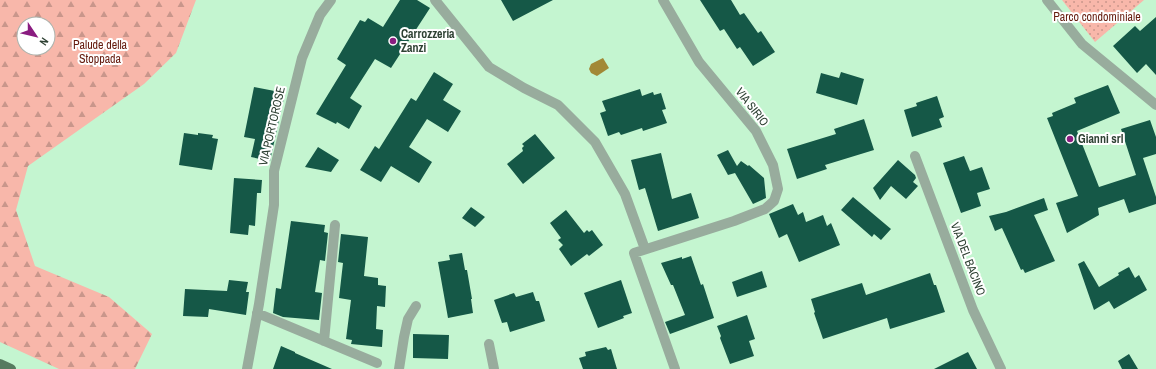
<svg xmlns="http://www.w3.org/2000/svg" width="1156" height="369" font-family="'Archivo Narrow',sans-serif">
  <style>
    .green { fill: url(#green-dots) }
    .forest { fill: url(#forest-firs); fill-rule: evenodd }
    .water { fill: #a28836 }
    .building { fill: #155847 }
    .lines { fill: none; stroke-linecap: round; stroke-linejoin: round }
    .minor { stroke: #98ac9d; stroke-width: 10 }
    .major { stroke: #567b5f; stroke-width: 10 }
    .poi-dot { fill: #8a1c80; stroke: #fff; stroke-width: 1.5 }
    .labels { text-anchor: middle; stroke-width: 4; stroke-linejoin: round; paint-order: stroke }
    .park-label { font-size: 12px; fill: #651b0e; stroke: #fff }
    .poi-label { font-size: 12px; font-weight: bold; fill: #2e4133; stroke: #fff; text-anchor: start }
    .street-label { font-size: 12px; fill: #2e4133; stroke: #fff }
  </style>
  <defs>
    <pattern id="green-dots" width="8" height="8" patternUnits="userSpaceOnUse"><rect width="8" height="8" fill="#f8b7aa"/><path d="M2 2h.1M6 6h.1" fill="none" stroke="#c9968b" stroke-width="1.8" stroke-linecap="round"/></pattern>
    <pattern id="forest-firs" width="22" height="20" patternUnits="userSpaceOnUse"><rect width="22" height="20" fill="#f8b7aa"/><path d="M5 1l3.5 6h-7zM16 11l3.5 6h-7z" fill="#c9968b"/></pattern>
  </defs>
  <rect width="100%" height="100%" fill="#c4f5d0"/>
  <path class="green" d="M1062,0h82l-49,42z"/>
  <path class="forest" d="M0,0h196l-20,53 -32,31 -116,82 -12,44 19,56 74,31 43,37 -17,35h-76l-59,-27zM24,24h24v24h-24z"/>
  <path class="water" d="M603,58l6,10 -12,8 -6,-3 -2,-4 2,-5z"/>
  <path class="building" d="M400,0h17l13,8 -39,60 -16,-9 -25,39 12,8 -13,23 -12,-7 -1,2 -20,-10 30,-49 -9,-6 23,-39 5,2 3,-4 15,9z
    M501,0h52l-40,21z
    M700,0h31l9,15 4,-2 14,20 3,-2 14,21 -22,14 -13,-19 -3,2 -13,-20 -4,2z
    M1156,17v58l-10,-11 -9,9 -24,-27 22,-20 5,5z
    M434,72l19,12 -10,16 18,11 -13,21 -21,-13 -18,28 23,15 -13,21 -28,-17 -10,16 -21,-12 15,-24 4,3 32,-51 5,3z
    M841,72l23,7 -7,26 -41,-12 5,-20 18,5z
    M1108,85l12,28 -43,18 22,56 37,-12 -15,-46 29,-9 6,17v17l-13,4 13,39v7l-27,9 -5,-14 -26,9 1,7 -32,18 -11,-30 22,-7 -31,-78 6,-2 -1,-3 24,-10 -2,-5z
    M254,87l31,6 -15,68 -19,-4 4,-18 -11,-2z
    M640,89l2,7 11,-4 1,3 7,-2 5,16 -4,1 5,13 -24,8 -1,-3 -21,7 -2,-3 -11,4 -8,-23 6,-2 -4,-10z
    M937,96l7,21 -5,2 3,8 -30,10 -8,-27 13,-4 -1,-3z
    M864,119l10,31 -49,15 2,4 -30,10 -10,-30 49,-15 -2,-5z
    M184,133l14,2v-2l15,2 -1,3 6,1 -6,31 -33,-5z
    M535,134l20,24 -32,26 -16,-20 16,-13 -1,-3 2,-2 -2,-2z
    M318,147l21,13 -8,12 -26,-5z
    M728,150l9,16 4,-5 7,5 1,-1 15,13 2,20 -13,6 -18,-31 -7,2 -11,-20z
    M661,153l11,46 19,-6 8,25 -41,13 -13,-43 -6,2 -8,-30z
    M964,156l6,15 12,-4 8,22 -13,4 4,13 -20,7 -18,-50z
    M898,160l17,15 1,3 -3,4 5,4 -12,13 -15,-13 -11,14 -7,-12z
    M234,178l28,2 -1,13h-4l-2,33 -6,-1 -1,10 -18,-2z
    M853,197l38,32 -10,11 -7,-6 -2,3 -31,-27z
    M1044,198l4,12 -14,5 21,46 -30,12 -2,-4 -2,1 -19,-42 -7,3 -6,-15 17,-4z
    M793,204l5,11 5,-3 3,10 17,-7 4,11 4,-3 9,22 -41,17 -12,-28 -8,4 -10,-24z
    M471,207l14,10 -10,10 -13,-9z
    M566,210l18,23 3,-3 2,2 3,-2 11,15 -14,11 -2,-2 -16,12 -12,-17 4,-4 -5,-5 3,-2 -11,-15z
    M291,221l34,4 -1,7 4,1 -3,28 -5,-1 -5,32 7,1 -3,27 -36,-3 -10,-4 3,-25 5,1z
    M341,234l27,3 -4,39 14,2v7l8,1 -1,21 -8,-1 -1,23 7,1 -1,17 -31,-3 1,-4 -6,-1 5,-39 -12,-2 4,-35 -5,-1z
    M462,253l3,17h2l5,29h-1l2,14 -25,5 -10,-56 12,-2 -1,-5z
    M691,256l10,29 2,-1 11,34 -44,16 -5,-12 20,-7 -12,-30h-2l-10,-22 21,-6v2z
    M1084,261l15,26 20,-12 -1,-2 11,-6 6,11 4,-3 8,15 -33,19 -5,-8 -15,9 -16,-46z
    M762,271l5,16 -30,10 -5,-15z
    M930,273l4,12h2l9,27 -55,17 -3,-11 -64,21 -9,-26 1,-1 -4,-13 51,-16 4,12z
    M229,280l19,2 -2,10h3l-3,23 -37,-6 -1,8 -25,-1 2,-27 42,2z
    M621,280l11,33 -9,3 1,2 -26,10 -14,-35z
    M533,292l3,9h3l6,20 -35,11 -3,-10 -5,1 -8,-23 20,-7 2,4z
    M747,315l8,24 -6,2 5,15 -24,8 -10,-26 1,-2 -4,-10z
    M413,334l36,1 -1,24 -35,-1z
    M281,346l14,6v1l37,16h-59z
    M606,347l2,3 3,-1 6,20h-34l-4,-11 7,-2 -1,-4z
    M968,352l9,17h-43z
    M1129,354l9,15h-16l-4,-8z"/>
  <g class="lines">
    <path class="minor" d="M435,0l54,67 35,21 34,17 37,37 30,52 20,55
      M663,0l36,62 57,69 17,34 5,24 -4,12 -9,8 -31,12 -100,32 41,116
      M1047,0l35,44 74,61
      M915,156l58,154 28,59
      M257,313l120,50
      M324,341l11,-116
      M489,344l5,25
      M247,369l12,-65 15,-99v-34l28,-113 18,-43 11,-15
      M399,369l5,-32 4,-18 8,-13"/>
    <path class="major" d="M0,364l11,5"/>
  </g>
  <g class="poi-dot">
    <circle cx="393" cy="41" r="4"/>
    <circle cx="1070" cy="139" r="4"/>
  </g>
  <g class="labels">
    <g class="park-label">
      <text x="1097" y="21">Parco condominiale</text>
      <text x="100" y="49">Palude della<tspan x="100" dy="14">Stoppada</tspan></text>
    </g>
    <g class="poi-label">
      <text x="401" y="38">Carrozzeria<tspan x="401" dy="14">Zanzi</tspan></text>
      <text x="1078" y="143">Gianni srl</text>
    </g>
    <g class="street-label">
      <text transform="translate(752 107) rotate(52)" y="4">VIA SIRIO</text>
      <text transform="translate(272 126) rotate(-77)" y="4">VIA PORTOROSE</text>
      <text transform="translate(968 259) rotate(69)" y="4">VIA DEL BACINO</text>
    </g>
  </g>
  <g transform="translate(36 36) rotate(125)"><circle r="19" fill="#ffffff" stroke="#abb3ad"/>
  <path d="M0-3L7 15L0 10L-7 15Z" fill="#8a1c80"/>
  <text y="-6" font-size="11" font-weight="bold" text-anchor="middle" fill="#2e4133">N</text>
  </g>
</svg>
